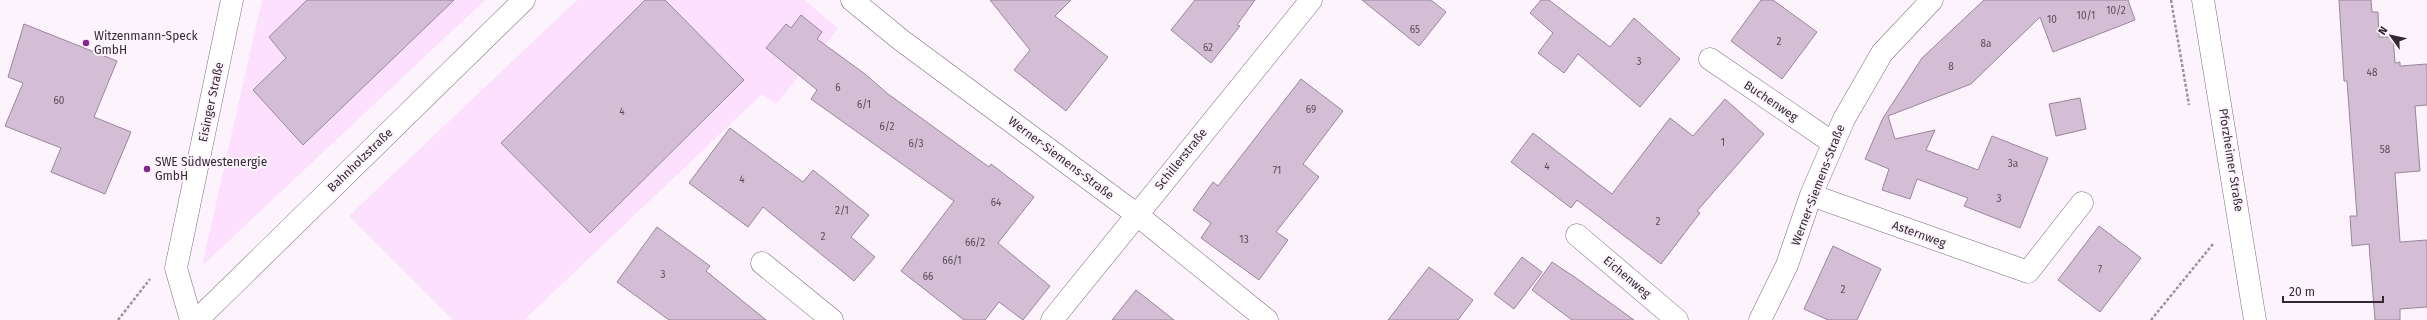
<svg xmlns="http://www.w3.org/2000/svg" width="2427" height="320" font-family="'Fira Sans',sans-serif">
  <style>
    .built { fill: #fce0fe }
    .building { fill: #d3bed5; stroke: #9a869c }
    .lines { fill: none; stroke-linecap: round; stroke-linejoin: round }
    .minor-casing { stroke: #7e6b80; stroke-width: 23 }
    .path { stroke: #9b929c; stroke-width: 2.5; stroke-dasharray: 3 2; stroke-linecap: butt }
    .minor { stroke: #fff; stroke-width: 22 }
    .poi-dot { fill: #85258f; stroke: #fcf3fd; stroke-width: 1.5 }
    .labels { text-anchor: middle; stroke-width: 4; stroke-linejoin: round; paint-order: stroke }
    .number-label { font-size: 10px; fill: #5a4e5b }
    .poi-label { font-size: 12px; fill: #322932; stroke: #fcf3fd; text-anchor: start }
    .street-label { font-size: 12px; fill: #322932; stroke: #fcf3fd }
  </style>
  <rect width="100%" height="100%" fill="#fcf3fd"/>
  <path class="built" d="M262,0h223l-283,266z
    M577,0h228l33,29 -62,75 -14,-10 -238,226h-71l-104,-104z"/>
  <path class="building" d="M307,0h147l-151,145 -50,-55 33,-32 -17,-21z
    M645,0h20l79,80 -154,153 -89,-90z
    M990,0h81l-16,16 53,41 -42,54 -52,-41 16,-20z
    M1195,0h60l-18,25 3,1 -29,37 -40,-33z
    M1362,0h69l15,12 -27,34z
    M1541,0h8l61,47 24,-29 46,41 -40,48 -62,-53 -14,19 -26,-20 15,-20 -23,-20z
    M1761,0h12l44,32 -35,47 -51,-38z
    M1984,0h144l7,20 -82,32 -13,-35 -69,67 -83,32 7,23 40,-9 -9,20 52,20 14,-34 56,22 -28,70 -56,-22 4,-8 -51,-19 -7,20 -28,-9 7,-21 -24,-10 18,-41 39,-60z
    M2339,0h32l1,12h6l1,25h14l2,26 5,-1v4l27,-2v41l-12,1 5,65 -25,2 5,69 27,-2v67l-27,2v11h-25l-6,-76 -17,2 -2,-30h7l-10,-135h-3z
    M801,15l21,17 -5,7 48,35 23,20 101,73 2,-3 43,33 -36,46 52,43 -27,34 -24,-18 -14,18h-21l-63,-49 53,-70 -143,-102 6,-9 -51,-42 20,-24 5,4z
    M24,24l93,37 -23,56 37,15 -26,62 -54,-22 10,-24 -56,-22 18,-43 -15,-6z
    M1301,79l42,32 -40,53 16,13 -43,55 12,8 -29,40 -58,-42 10,-15 -18,-13 20,-28 5,4z
    M2080,98l6,31 -30,7 -7,-32z
    M1725,99l39,35 -67,77 3,2 -39,51 -84,-64 -6,8 -60,-46 22,-29 79,61 58,-76 23,18z
    M730,128l73,54 10,-12 56,45 -18,22 24,20 -21,24 -91,-74 -15,20 -59,-44z
    M2099,226l42,32 -41,54 -42,-32z
    M657,227l53,39 -4,5 60,49h-97l-52,-38z
    M1833,246l48,23 -24,51h-29l-24,-11z
    M1522,257l20,15 -28,37 -20,-15z
    M1552,262l24,16 58,42h-62l-40,-30z
    M1429,267l44,33 -15,20h-70z
    M1136,290l38,30h-62z"/>
  <g class="lines">
    <g class="minor-casing">
      <path id="minor" d="M852,0l49,40 235,174 131,106
        M2203,0l52,320
        M1710,59l123,84
        M1811,195l217,77 54,-69
        M1577,235l100,85
        M762,263l70,57
        M191,320l-15,-52 56,-268
        M197,320l327,-320
        M1052,320l259,-320
        M1760,320l27,-55 24,-70 33,-76 38,-66 50,-53"/>
    </g>
    <path class="path" d="M2171,0l18,105
      M118,320l32,-41
      M2151,320l62,-76"/>
    <use href="#minor" class="minor"/>
  </g>
  <g class="poi-dot">
    <circle cx="86" cy="43" r="4"/>
    <circle cx="147" cy="169" r="4"/>
  </g>
  <g class="labels">
    <g class="number-label">
      <text x="2116" y="14">10/2</text>
      <text x="2086" y="19">10/1</text>
      <text x="2052" y="23">10</text>
      <text x="1415" y="33">65</text>
      <text x="1779" y="45">2</text>
      <text x="1986" y="47">8a</text>
      <text x="1208" y="51">62</text>
      <text x="1639" y="65">3</text>
      <text x="1951" y="70">8</text>
      <text x="2372" y="76">48</text>
      <text x="838" y="91">6</text>
      <text x="59" y="104">60</text>
      <text x="864" y="108">6/1</text>
      <text x="1311" y="113">69</text>
      <text x="622" y="115">4</text>
      <text x="887" y="130">6/2</text>
      <text x="1723" y="146">1</text>
      <text x="916" y="147">6/3</text>
      <text x="2385" y="153">58</text>
      <text x="2013" y="167">3a</text>
      <text x="1547" y="170">4</text>
      <text x="1277" y="174">71</text>
      <text x="742" y="183">4</text>
      <text x="1999" y="202">3</text>
      <text x="996" y="206">64</text>
      <text x="842" y="214">2/1</text>
      <text x="1658" y="225">2</text>
      <text x="823" y="240">2</text>
      <text x="1244" y="243">13</text>
      <text x="975" y="246">66/2</text>
      <text x="952" y="264">66/1</text>
      <text x="2100" y="273">7</text>
      <text x="663" y="278">3</text>
      <text x="928" y="280">66</text>
      <text x="1843" y="293">2</text>
    </g>
    <g class="poi-label">
      <text x="94" y="40">Witzenmann-Speck<tspan x="94" dy="14">GmbH</tspan></text>
      <text x="155" y="166">SWE Südwestenergie<tspan x="155" dy="14">GmbH</tspan></text>
    </g>
    <g class="street-label">
      <text transform="translate(1771 101) rotate(34)" y="4">Buchenweg</text>
      <text transform="translate(211 102) rotate(-78)" y="4">Eisinger Straße</text>
      <text transform="translate(1061 158) rotate(37)" y="4">Werner-Siemens-Straße</text>
      <text transform="translate(1181 159) rotate(-51)" y="4">Schillerstraße</text>
      <text transform="translate(360 160) rotate(-44)" y="4">Bahnholzstraße</text>
      <text transform="translate(2231 160) rotate(81)" y="4">Pforzheimer Straße</text>
      <text transform="translate(1818 185) rotate(-69)" y="4">Werner-Siemens-Straße</text>
      <text transform="translate(1919 234) rotate(20)" y="4">Asternweg</text>
      <text transform="translate(1627 277) rotate(40)" y="4">Eichenweg</text>
    </g>
  </g>
  <g transform="translate(2391 36) rotate(303)" stroke="#fcf3fd" stroke-width="3" paint-order="stroke">
  <path d="M0-3L7 15L0 10L-7 15Z" fill="#322932"/>
  <text y="-6" font-size="11" font-weight="bold" text-anchor="middle" fill="#322932">N</text>
  </g>
  <path d="M2283 296v6h100v-6" fill="none" stroke="#322932" stroke-width="2"/>
  <text x="2289" y="296" font-size="12" fill="#322932" stroke="#fcf3fd" stroke-width="3" paint-order="stroke">20 m</text>
</svg>
